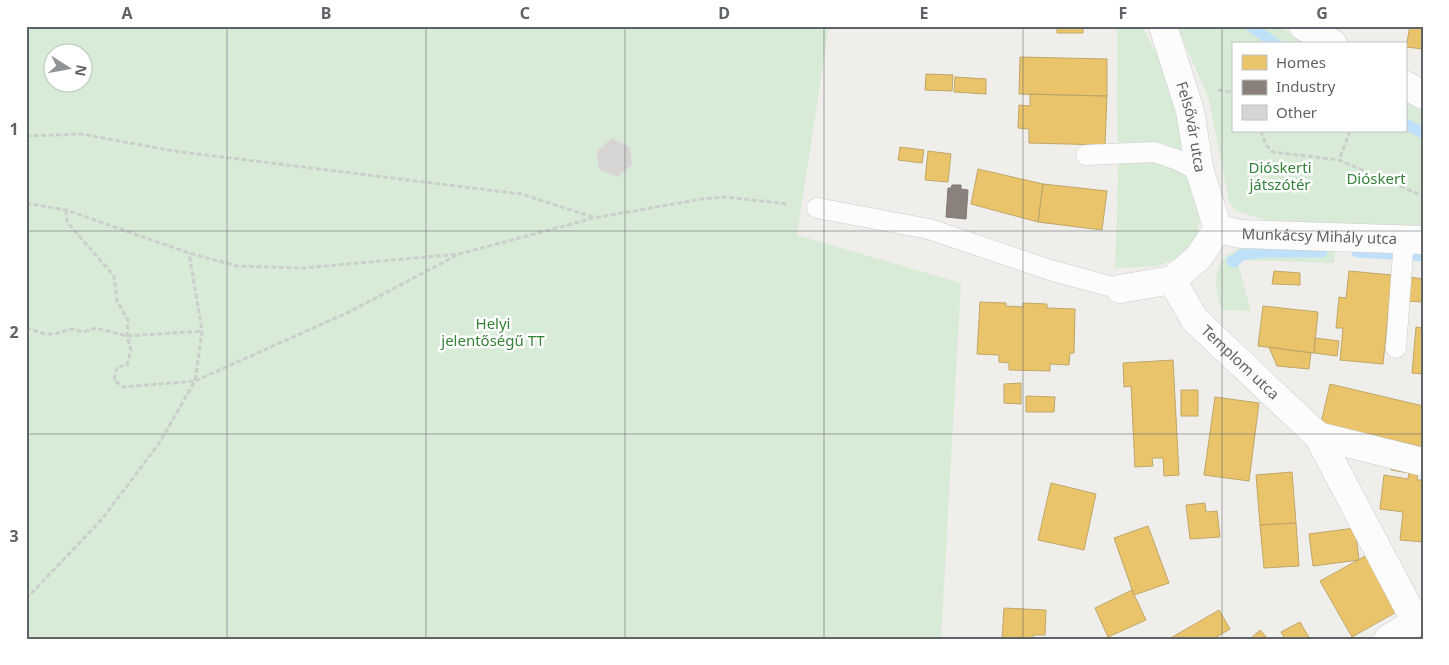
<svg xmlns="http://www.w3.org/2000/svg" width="1449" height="665" font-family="'Noto Sans',sans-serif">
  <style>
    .green { fill: #d8ebd6; fill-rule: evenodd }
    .homes { fill: #e9c46a; stroke: #c0a769 }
    .industry { fill: #8a817c; stroke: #7d7876 }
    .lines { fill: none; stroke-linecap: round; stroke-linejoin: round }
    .stream { stroke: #bfe0f9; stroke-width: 11 }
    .building { fill: #d6d5d3; stroke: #deddd9 }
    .lane-casing { stroke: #cbcccc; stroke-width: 21 }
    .street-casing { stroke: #cbcccc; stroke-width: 29 }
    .path { stroke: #cacfcc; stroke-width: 3; stroke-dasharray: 5 2.5; stroke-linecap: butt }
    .lane { stroke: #fdfcfc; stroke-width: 20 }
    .street { stroke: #fdfcfc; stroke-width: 28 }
    .grid { fill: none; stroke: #5f6368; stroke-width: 1; stroke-opacity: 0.55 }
    .labels { text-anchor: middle; stroke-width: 5; stroke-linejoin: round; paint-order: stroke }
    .street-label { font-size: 15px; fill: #5f6368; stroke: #fff }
    .park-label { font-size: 15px; fill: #348238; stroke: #fff }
    .neatline { fill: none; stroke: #5f6368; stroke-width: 2 }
    .grid-label { font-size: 16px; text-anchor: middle; font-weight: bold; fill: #5f6368 }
  </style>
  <rect width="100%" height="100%" fill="#efeeea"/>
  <path class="green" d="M26,26h803l-32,209 164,48 -20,356h-915zM52,52h30v30h-30z
    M1117,26h25l35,67 17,69 6,56 -4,21 -16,18 -22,9 -43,2 3,-89z
    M1177,26h101l29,18h-74v87h172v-30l18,11v115l-143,-3 -44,-13 -7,-9 -20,-103z
    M1335,245l-1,18 -94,-3 -2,4 13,47 -29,-1c-11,-30 -9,-56 26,-64z"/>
  <path class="homes" d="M1057,26h26v7h-26z
    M1410,26h13v23l-17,-2z
    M1020,57l87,2v37l-88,-2z
    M926,74l27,1 -1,16 -27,-1z
    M955,77l31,2v15l-32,-2z
    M1030,94l77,2 -2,49 -76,-2v-14l-11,-1 1,-23 11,1z
    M900,147l24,3 -2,13 -24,-3z
    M928,151l23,3 -3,28 -23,-2z
    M978,169l65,15 -5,38 -67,-18z
    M1043,184l64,7 -5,39 -64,-8z
    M1274,271l26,2v12l-28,-1z
    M1349,271l43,4 -9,89 -43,-4 3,-32h-7l3,-31 7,1z
    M1409,277l14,2v23l-17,-1z
    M980,302l26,1v3l17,1v-4l24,1v4l28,1 -1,44h-4l-1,12 -19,-1v7l-41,-1v-7l-10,-1v-7l-22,-1z
    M1263,306l55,6 -4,41 -56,-7z
    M1416,327l7,1v46l-11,-1z
    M1315,338l24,3 -2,15 -23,-3z
    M1269,347l42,6 -2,16 -32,-3z
    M1173,360l6,115 -15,1 -1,-18h-11l1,8 -18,1 -4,-81 -7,1 -1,-24z
    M1021,383v21l-17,-1v-19z
    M1330,384l93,22v41l-102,-24z
    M1181,390h17v26h-17z
    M1026,396l29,1 -1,15h-28z
    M1215,397l44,6 -10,78 -45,-6z
    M1392,465l26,4 -1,11h6v62l-23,-2 3,-28 -23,-3 4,-34 24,4 1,-6 -18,-3z
    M1292,472l4,51 -36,2 -4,-50z
    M1051,483l45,11 -12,56 -46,-10z
    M1205,503l1,9 11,-1 3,26 -30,2 -4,-34z
    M1296,523l3,43 -35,2 -4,-43z
    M1148,526l21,57 -35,12 -20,-57z
    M1355,528l4,32 -46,6 -4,-32z
    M1367,555l31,56 -46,26 -32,-56z
    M1132,590l14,30 -38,17 -13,-29z
    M1004,608l42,2 -1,25h-12v4h-31z
    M1219,610l11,19 -17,10h-44z
    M1300,622l10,17h-25l-4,-7z
    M1260,630l8,9h-18z"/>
  <path class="industry" d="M952,185h9v4l7,1 -2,29 -20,-2 2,-29h3z"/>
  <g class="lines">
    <path class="stream" d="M1250,26l26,18
      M1405,124l18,9
      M1357,252l33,2
      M1414,255l9,1
      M1232,261l2,1 7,-7 24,-3h57"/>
  </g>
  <path class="building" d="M612,138l18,9 2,18 -15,12 -18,-8 -2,-18z"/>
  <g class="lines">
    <g class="lane-casing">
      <path id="lane" d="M1086,155l68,-3 24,8 22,12
        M817,208l112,21 121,41 70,19
        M1396,348l8,-109"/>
    </g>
    <g class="street-casing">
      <g id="street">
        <path id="s1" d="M1163,26l27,85 10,61 18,57"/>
        <path d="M1303,26l30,18"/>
        <path d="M1405,85l18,10"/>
        <path id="s2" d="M1218,229l23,5 182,6"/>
        <path id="s3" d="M1172,280l23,40 123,116 98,186"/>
        <path d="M1120,289l52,-9 26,-22 20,-29"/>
        <path d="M1318,436l105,26"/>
        <path d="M1388,639l28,-17h7"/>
      </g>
    </g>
    <path class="path" d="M1218,90l15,2
      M1261,131l5,14 7,7 66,8
      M1350,131l-11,29 84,36
      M26,136l55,-2 93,17 347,43 72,23
      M26,203l40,7 123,43 48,13 66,2 156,-14 135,-36 108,-19 24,-2 62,7
      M66,210l1,12 47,54 3,25 11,19 -1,16 4,14 -4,15 -10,2 -3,13 9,7 72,-6 7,-50 -13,-78
      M26,328l19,6h9l18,-5 11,3 13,-4 31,8 75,-5
      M26,599l76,-80 58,-77 35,-61 156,-70 106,-56"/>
    <use href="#lane" class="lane"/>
    <use href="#street" class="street"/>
  </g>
  <path class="grid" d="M227,26v613M426,26v613M625,26v613M824,26v613M1023,26v613M1222,26v613M26,231h1397M26,434h1397"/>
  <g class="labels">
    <g class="street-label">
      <text dy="5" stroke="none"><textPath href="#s1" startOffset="105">Felsővár utca</textPath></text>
      <text dy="5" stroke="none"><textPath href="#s2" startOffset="102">Munkácsy Mihály utca</textPath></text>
      <text dy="5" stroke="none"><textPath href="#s3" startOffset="108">Templom utca</textPath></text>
    </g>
    <g class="park-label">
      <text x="1280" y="173">Dióskerti<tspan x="1280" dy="17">játszótér</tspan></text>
      <text x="1376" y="184">Dióskert</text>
      <text x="493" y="329">Helyi<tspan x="493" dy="17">jelentőségű TT</tspan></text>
    </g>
  </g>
  <rect width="1449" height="665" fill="none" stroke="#ffffff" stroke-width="55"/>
  <rect x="1232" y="42" width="175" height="90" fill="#ffffff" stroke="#bfc1c3"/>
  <rect x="1242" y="55" width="25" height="15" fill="#e9c46a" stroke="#bfc1c3"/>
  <text x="1276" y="68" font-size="15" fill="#5f6368">Homes</text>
  <rect x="1242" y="80" width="25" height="15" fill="#8a817c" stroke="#bfc1c3"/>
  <text x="1276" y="92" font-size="15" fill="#5f6368">Industry</text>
  <rect x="1242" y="105" width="25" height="15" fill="#d6d5d3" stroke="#bfc1c3"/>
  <text x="1276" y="118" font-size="15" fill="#5f6368">Other</text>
  <g transform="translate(68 68) rotate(101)"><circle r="24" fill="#ffffff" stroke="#bfc1c3"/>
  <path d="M0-4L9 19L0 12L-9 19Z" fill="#919496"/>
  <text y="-8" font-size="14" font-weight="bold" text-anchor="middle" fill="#5f6368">N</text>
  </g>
  <rect x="28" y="28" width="1394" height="610" class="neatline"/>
  <g class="grid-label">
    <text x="127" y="19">A</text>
    <text x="326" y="19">B</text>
    <text x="525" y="19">C</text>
    <text x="724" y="19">D</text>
    <text x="924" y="19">E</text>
    <text x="1123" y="19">F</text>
    <text x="1322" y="19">G</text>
    <text x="14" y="135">1</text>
    <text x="14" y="338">2</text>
    <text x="14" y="542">3</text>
  </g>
</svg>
